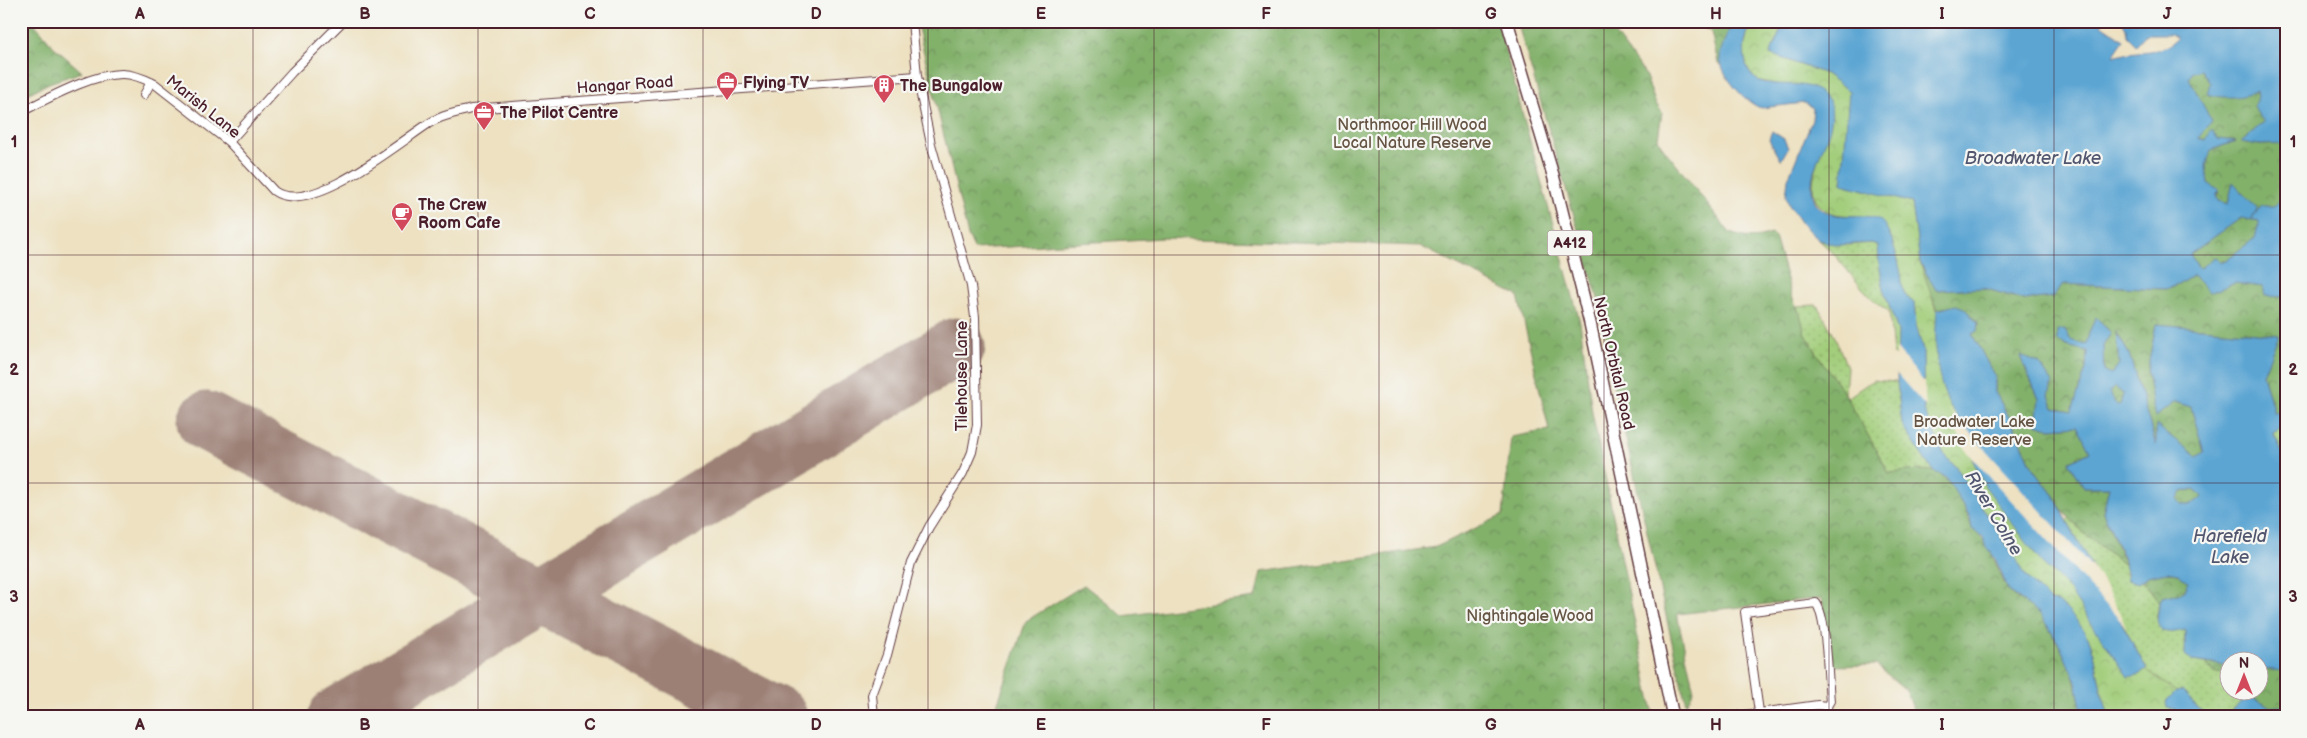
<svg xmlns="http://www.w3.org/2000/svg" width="2307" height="738" font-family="'Balsamiq Sans',sans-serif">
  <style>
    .grass { fill: url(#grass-dots); stroke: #767653 }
    .forest { fill: url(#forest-crowns); stroke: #66684b }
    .wetland { fill: url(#wetland-marsh); stroke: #767653 }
    .park { fill: url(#park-crowns); stroke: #767653 }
    .water { fill: #5ba5d3; stroke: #52627f; fill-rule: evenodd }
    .pier { fill: #ede1c1 }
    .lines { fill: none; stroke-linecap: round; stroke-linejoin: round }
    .runway { stroke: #9c8076; stroke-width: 59 }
    .minor-casing { stroke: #623c42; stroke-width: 10 }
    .primary-casing { stroke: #623c42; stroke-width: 14 }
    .minor { stroke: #fff; stroke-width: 8 }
    .primary { stroke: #fff; stroke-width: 11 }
    .grid { fill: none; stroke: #4a1f2b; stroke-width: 1; stroke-opacity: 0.55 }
    .labels { text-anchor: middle; stroke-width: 4.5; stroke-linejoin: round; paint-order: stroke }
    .shield { fill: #f6f6f2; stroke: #7e6067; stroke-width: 1 }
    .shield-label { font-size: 15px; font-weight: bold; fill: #4a1f2b }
    .poi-label { font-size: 16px; font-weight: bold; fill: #4a1f2b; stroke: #f6f6f2; text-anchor: start }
    .street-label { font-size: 16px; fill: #4a1f2b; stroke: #f6f6f2 }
    .park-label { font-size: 16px; fill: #655443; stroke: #f6f6f2 }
    .water-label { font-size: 18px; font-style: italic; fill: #51556e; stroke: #f6f6f2 }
    .neatline { fill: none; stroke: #4a1f2b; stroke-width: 2 }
    .grid-label { font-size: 16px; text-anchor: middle; font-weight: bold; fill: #4a1f2b }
  </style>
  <defs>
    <pattern id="grass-dots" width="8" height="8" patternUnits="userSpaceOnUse" patternTransform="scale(1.25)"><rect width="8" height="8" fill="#a3ce7b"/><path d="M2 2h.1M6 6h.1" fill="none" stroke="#8eb06a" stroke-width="1.8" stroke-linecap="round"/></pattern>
    <pattern id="forest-crowns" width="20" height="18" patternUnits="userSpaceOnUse" patternTransform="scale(1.25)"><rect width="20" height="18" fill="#82b16b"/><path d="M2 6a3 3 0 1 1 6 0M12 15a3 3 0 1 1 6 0" fill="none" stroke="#6c8f58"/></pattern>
    <pattern id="wetland-marsh" width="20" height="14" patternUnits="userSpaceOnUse" patternTransform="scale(1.25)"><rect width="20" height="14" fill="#a3ce7b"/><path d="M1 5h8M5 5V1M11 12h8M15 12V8" fill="none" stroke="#8eb06a"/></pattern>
    <pattern id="park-crowns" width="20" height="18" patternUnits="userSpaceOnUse" patternTransform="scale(1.25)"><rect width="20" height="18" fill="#a3ce7b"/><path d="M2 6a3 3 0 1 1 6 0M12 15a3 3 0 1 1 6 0" fill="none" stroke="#8eb06a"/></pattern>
  </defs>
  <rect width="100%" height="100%" fill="#f6f6f2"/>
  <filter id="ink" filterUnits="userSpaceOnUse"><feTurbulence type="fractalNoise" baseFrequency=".02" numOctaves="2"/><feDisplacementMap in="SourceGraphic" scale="10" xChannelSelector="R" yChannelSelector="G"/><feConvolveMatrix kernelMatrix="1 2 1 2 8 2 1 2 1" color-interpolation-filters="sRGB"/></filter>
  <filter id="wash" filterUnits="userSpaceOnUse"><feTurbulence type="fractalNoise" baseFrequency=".0096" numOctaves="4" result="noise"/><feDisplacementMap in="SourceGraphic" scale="20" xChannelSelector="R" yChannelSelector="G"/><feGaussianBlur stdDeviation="1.12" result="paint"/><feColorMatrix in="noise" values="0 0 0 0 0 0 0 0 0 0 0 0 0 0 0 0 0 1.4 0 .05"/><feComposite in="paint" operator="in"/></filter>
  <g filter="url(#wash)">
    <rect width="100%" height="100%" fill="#ede1c1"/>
    <path class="grass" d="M1819,240l29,5 23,-2 7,2 1,18 6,31 13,37 1,27 -6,-4 -4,-42c-28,-18 -44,-50 -70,-72z
      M1932,298l5,12 210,360 -80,-149 3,-3 14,15 42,33 -1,9 13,8 5,-3 17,23 -4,14 29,13 -1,18 8,13 14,2 8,10 15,1 1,16 18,6 -20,18 -21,3 -25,-26 -14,9 -186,-192z
      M1817,305l18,32 12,30 -2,27 -22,-31 -18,-30 -9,-27z
      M1873,380l24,2 5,42 25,39 8,9 -46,1 -42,-75z"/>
    <path class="forest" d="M947,21h550l83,301 12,90 62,305h-618l-41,-6 31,-90 58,-36 39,31 132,-18 6,-26 175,-25 67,-32 8,-78 38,-7 -31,-134 -98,-50 -256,-8 -190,11 -6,-13 -50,-208z
      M1517,21h88l40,53 10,28 7,11 -4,25 3,7 69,88c14,5 26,7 41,1l4,3 17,60 8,17 5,19 18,30 22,31 44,79c14,-1 33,-5 47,-1 15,4 33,42 36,57 20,14 24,40 36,61 5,8 23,16 31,22 5,5 8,14 12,20 20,33 25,47 32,85h-164l-4,-3 -9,-24 -30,-25 -44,1 -10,-68 -145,16 17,77 -8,13 -75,-331 -9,-61z
      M1691,21h94l-15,33 56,20 24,17 -8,93 70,19 8,59 16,28 48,-2 40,12 29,-3 10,-13 102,5 13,-4 15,-10 16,18 26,-10 29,4 2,9 20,1v113l-12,3 -11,-39 15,-39 -122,-11 -9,48 8,44 20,-14 16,5 13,45 -7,5 -41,-31 1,22 -28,-94 -12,-21 2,31 -8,11 -7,-2 -1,-27 8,-13 -14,-15 -7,12 -4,15 -16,-5 -5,-11 -7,2v9l9,6 20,5 -1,18 -14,42 -18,-3 -5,-12 3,-13 -13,-20 -19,-6 19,42 -3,25 13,4 28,-2 13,25 -21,11 15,25h25l-6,25 23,54 -42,-33 -22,-23 -8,-14 -20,-26 -20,-44 -19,-34v-15l-23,-43 5,-3 1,-8c-17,-18 -18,-19 -41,-13l-5,-12 -13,-1 -5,6 -10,-8 -8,-39 -14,-35 -7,-4 -36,-1 -12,-5 -10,-9 -5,-13v-9l20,-72 -3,-8 -16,-12 -57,-8 -34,-15 -4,-2 -7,-31z
      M21,22l13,1 19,23 29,26 -33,11 -28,14z
      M2201,70l9,13 47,9 7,30 -23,20 19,3 26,-1v51l-12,11 -22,14 7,2 -4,16 -29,22 -27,10 -9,-16 51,-36 -8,-35 -5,21 -10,-3 -2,-6 4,-3 -12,-9 -2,-17 5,-16 24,-9 -30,-1 -7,-2 -9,-60 4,-6z
      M2115,387l8,7 -3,11 -3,1 -8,-14z
      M2194,489l9,7 -13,10 -8,-2 -5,-5 5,-7z
      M2167,572l11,2 10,8 -5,10 -21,5 -2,6 -17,-23 4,-4z
      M2206,663l23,3v8l-15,-1z
      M2260,669l26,2v35l-17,2 -36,-17 27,-1z"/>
    <path class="wetland" d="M2286,425v34l-13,-27z"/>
    <path class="park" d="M1753,21h32l-15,33 56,20 24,17 -8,93 70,19 8,59 16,48c27,-5 23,-7 42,13l-1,8 -5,3 23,43v15l19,34 20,44 20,26 93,174 29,22 6,-1 25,26h-98l-8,-28 -7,-36 -5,-14 -31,-37 -8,-1 -21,-21 -70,-109 -15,-17 -20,-43 -1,-60 -7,-26 -2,-22c-2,-2 -6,-4 -8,-7 -5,-6 -4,-18 -6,-26 -3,-13 -7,-29 -13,-40 -14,-24 -47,-6 -66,-23 -21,-20 6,-67 11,-91l-56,-32 -20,-4c-17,-16 -14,-40 -3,-59z"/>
    <path class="water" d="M1733,21h20c-7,13 -10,23 -8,38 5,37 43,19 68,29 6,3 11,8 16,12 12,30 -19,59 -17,89 3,42 53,18 69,32 9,7 18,41 20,53 1,6 1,17 5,22 2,3 6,5 8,7l2,22 7,26 1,60 20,43 15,17 70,109 21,21 8,1 9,8 11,12 11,17 5,14 7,36 8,28h-26l-7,-35 -17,-38 -20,-31 -30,-21 -14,-34 -10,-13 -2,-8 -11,-8 -2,-12 -24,-40 -11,-5 -8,-9 -25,-39 -5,-42 1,-51 -13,-37 -6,-31 -1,-18 -7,-2 -33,2 -19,-5 -16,-15 -14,-20 -3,-9 2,-17 24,-59 1,-12 -9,-5 -43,5c-16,-5 -40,-33 -41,-50 0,-11 9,-26 13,-37z
      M1785,21h319l-2,4 22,15 -11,16c9,0 16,-4 24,-4 16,-1 28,-2 41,-14l-7,-4h-25l-10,11 -9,-9 -1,-8 -4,-7h164v123l-26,1 -19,-3 23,-20 -11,-15 5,-10 -1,-5c-16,6 -33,7 -50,2l3,-11 -9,-13 -8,2 -4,6 23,44 -14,16 7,2 7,-10 6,9 18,2 -25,9 -5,16 2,17 12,8 -4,4 2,6 10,3 5,-22 25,27 -8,11 -9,-2 -51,36 9,15 15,-12 7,6 5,-3 29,-22 4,-16 -8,-2 11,-14h12l12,-11v102l-21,-1 -2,-9 -28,-4 -26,10 -16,-18 -15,10 -13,4 -102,-5 -10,13 -28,3 -41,-12 -48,2 -16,-28 -8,-59 -70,-19 7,-93 -23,-17 -56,-20z
      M1772,131l12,8 4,9 -7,12 -12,-21z
      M1956,305l8,3 14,15 -1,8 -5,3 23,43v15l19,34 20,44 20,26 93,174 -9,5 -10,2 -64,-94 -23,-21 -56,-76 -30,-64 4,-3c-24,-29 -25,-73 -22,-109z
      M2096,317l15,16 -8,13 1,26 7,3 8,-11 -3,-32 13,22 27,91v-20l41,32 7,-5 -13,-45 -16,-5 -20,15 -8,-45 9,-48 123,11 -16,39 11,39 12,-3v15l-13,8 13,26v212l-26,-2v-9h-30l-1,6 -37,-5 -7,-5v-26c-32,9 -31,-10 -23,-33l21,-5 5,-10 -10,-8 -11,-2 -20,4 -9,7 -11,-3 -2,-19 -22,-49 6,-25h-25l-15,-25 21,-11 -13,-25 -28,2 -13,-4 3,-25 -19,-43 19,7 13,20 -3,13 5,12 18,3 14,-42 1,-18 -20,-5 -10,-6 1,-10 7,-1 5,11 16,5 4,-15zM2115,387l8,7 -3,11 -3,1 -8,-14zM2194,489l9,7 -13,10 -8,-2 -5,-5 5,-7z
      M2182,691l25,26 -30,-1 -2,-7 -8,-1 -1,-6 10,-10z
      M2248,696l21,11 17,-1v11h-71l13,-3z"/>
    <path class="pier" d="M1896,348l28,34 2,25 -31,-35z
      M1947,407l152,168 28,53 -160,-176 -14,-29 3,-4z"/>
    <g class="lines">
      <path class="runway" d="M206,421l572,296
        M337,717l619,-370"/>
    </g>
  </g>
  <g filter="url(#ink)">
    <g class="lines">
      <g class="minor-casing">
        <path id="minor" d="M144,95l7,-13
          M21,112c28,-14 70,-38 101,-38 11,0 23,5 33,10l74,58 45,49c36,26 123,-47 154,-67 13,-9 29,-11 43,-15l446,-33
          M229,142l63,-70 51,-51
          M1759,712l-14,-100 71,-9c11,15 12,77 14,98l-3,5
          M874,717l-2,-22 15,-40 24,-92 18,-36 34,-54 9,-21 5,-27 -2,-108 -4,-31 -40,-142 -14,-68 -5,-55
          M1730,717l88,-12 9,1 1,11"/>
      </g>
      <g class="primary-casing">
        <path id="primary" d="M1507,21l46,154 37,148 83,394"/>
      </g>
      <use href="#minor" class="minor"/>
      <use href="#primary" class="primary"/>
    </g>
  </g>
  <path class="grid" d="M253,21v696M478,21v696M703,21v696M928,21v696M1154,21v696M1379,21v696M1604,21v696M1829,21v696M2054,21v696M21,255h2265M21,483h2265"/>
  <defs>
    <g id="office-pin" transform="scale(1.125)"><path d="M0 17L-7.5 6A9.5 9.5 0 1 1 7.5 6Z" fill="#d1495b" stroke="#f6f6f2"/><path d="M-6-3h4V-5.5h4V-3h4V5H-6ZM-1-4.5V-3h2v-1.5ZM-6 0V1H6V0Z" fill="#fff"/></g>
    <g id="building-pin" transform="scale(1.125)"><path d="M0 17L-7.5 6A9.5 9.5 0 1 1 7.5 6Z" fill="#d1495b" stroke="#f6f6f2"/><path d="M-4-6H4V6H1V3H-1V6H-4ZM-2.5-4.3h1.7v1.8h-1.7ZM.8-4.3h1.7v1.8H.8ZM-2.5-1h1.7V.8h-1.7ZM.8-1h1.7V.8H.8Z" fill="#fff"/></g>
    <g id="cafe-pin" transform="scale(1.125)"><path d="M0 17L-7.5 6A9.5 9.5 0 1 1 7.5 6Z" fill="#d1495b" stroke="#f6f6f2"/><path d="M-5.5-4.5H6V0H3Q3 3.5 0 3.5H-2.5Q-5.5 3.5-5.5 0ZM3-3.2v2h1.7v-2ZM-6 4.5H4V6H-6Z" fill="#fff"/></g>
  </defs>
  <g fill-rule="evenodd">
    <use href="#office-pin" x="727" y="82"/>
    <use href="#building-pin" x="884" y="85"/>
    <use href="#office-pin" x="484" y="112"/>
    <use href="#cafe-pin" x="402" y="213"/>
  </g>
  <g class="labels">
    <rect class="shield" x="1547.5" y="230.5" width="45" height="25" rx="4"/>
    <g class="shield-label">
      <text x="1570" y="248">A412</text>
    </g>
    <g class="poi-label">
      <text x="743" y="88">Flying TV</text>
      <text x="900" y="91">The Bungalow</text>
      <text x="500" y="118">The Pilot Centre</text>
      <text x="418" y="210">The Crew<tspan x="418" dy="18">Room Cafe</tspan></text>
    </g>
    <g class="street-label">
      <text transform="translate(625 84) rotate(-4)" y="6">Hangar Road</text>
      <text transform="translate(204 106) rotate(39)" y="6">Marish Lane</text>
      <text transform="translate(1615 363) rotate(77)" y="6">North Orbital Road</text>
      <text transform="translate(961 376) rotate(-90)" y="6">Tilehouse Lane</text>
    </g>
    <g class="park-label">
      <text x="1412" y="130">Northmoor Hill Wood<tspan x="1412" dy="18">Local Nature Reserve</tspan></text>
      <text x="1974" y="427">Broadwater Lake<tspan x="1974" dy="18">Nature Reserve</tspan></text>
      <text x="1530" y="621">Nightingale Wood</text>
    </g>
    <g class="water-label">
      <text x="2033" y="164">Broadwater Lake</text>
      <text transform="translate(1994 513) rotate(59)" y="6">River Colne</text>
      <text x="2230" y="542">Harefield<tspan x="2230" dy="21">Lake</tspan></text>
    </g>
  </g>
  <rect width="2307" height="738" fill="none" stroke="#f6f6f2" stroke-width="55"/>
  <g transform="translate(2244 676)"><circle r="24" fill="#f6f6f2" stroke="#b1a0a2"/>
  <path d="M0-4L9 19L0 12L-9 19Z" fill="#d1495b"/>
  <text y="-8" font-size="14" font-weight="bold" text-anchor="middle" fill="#4a1f2b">N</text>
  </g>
  <rect x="28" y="28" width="2252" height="682" class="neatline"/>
  <g class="grid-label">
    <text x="140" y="19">A</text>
    <text x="365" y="19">B</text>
    <text x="590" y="19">C</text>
    <text x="816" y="19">D</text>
    <text x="1041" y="19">E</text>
    <text x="1266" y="19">F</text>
    <text x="1491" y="19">G</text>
    <text x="1716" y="19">H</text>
    <text x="1942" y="19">I</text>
    <text x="2167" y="19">J</text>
    <text x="14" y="147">1</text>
    <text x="2293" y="147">1</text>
    <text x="14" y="375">2</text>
    <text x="2293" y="375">2</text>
    <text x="14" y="602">3</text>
    <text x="2293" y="602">3</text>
    <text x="140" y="730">A</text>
    <text x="365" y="730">B</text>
    <text x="590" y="730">C</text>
    <text x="816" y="730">D</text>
    <text x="1041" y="730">E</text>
    <text x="1266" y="730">F</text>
    <text x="1491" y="730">G</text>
    <text x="1716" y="730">H</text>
    <text x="1942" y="730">I</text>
    <text x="2167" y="730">J</text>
  </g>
</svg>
